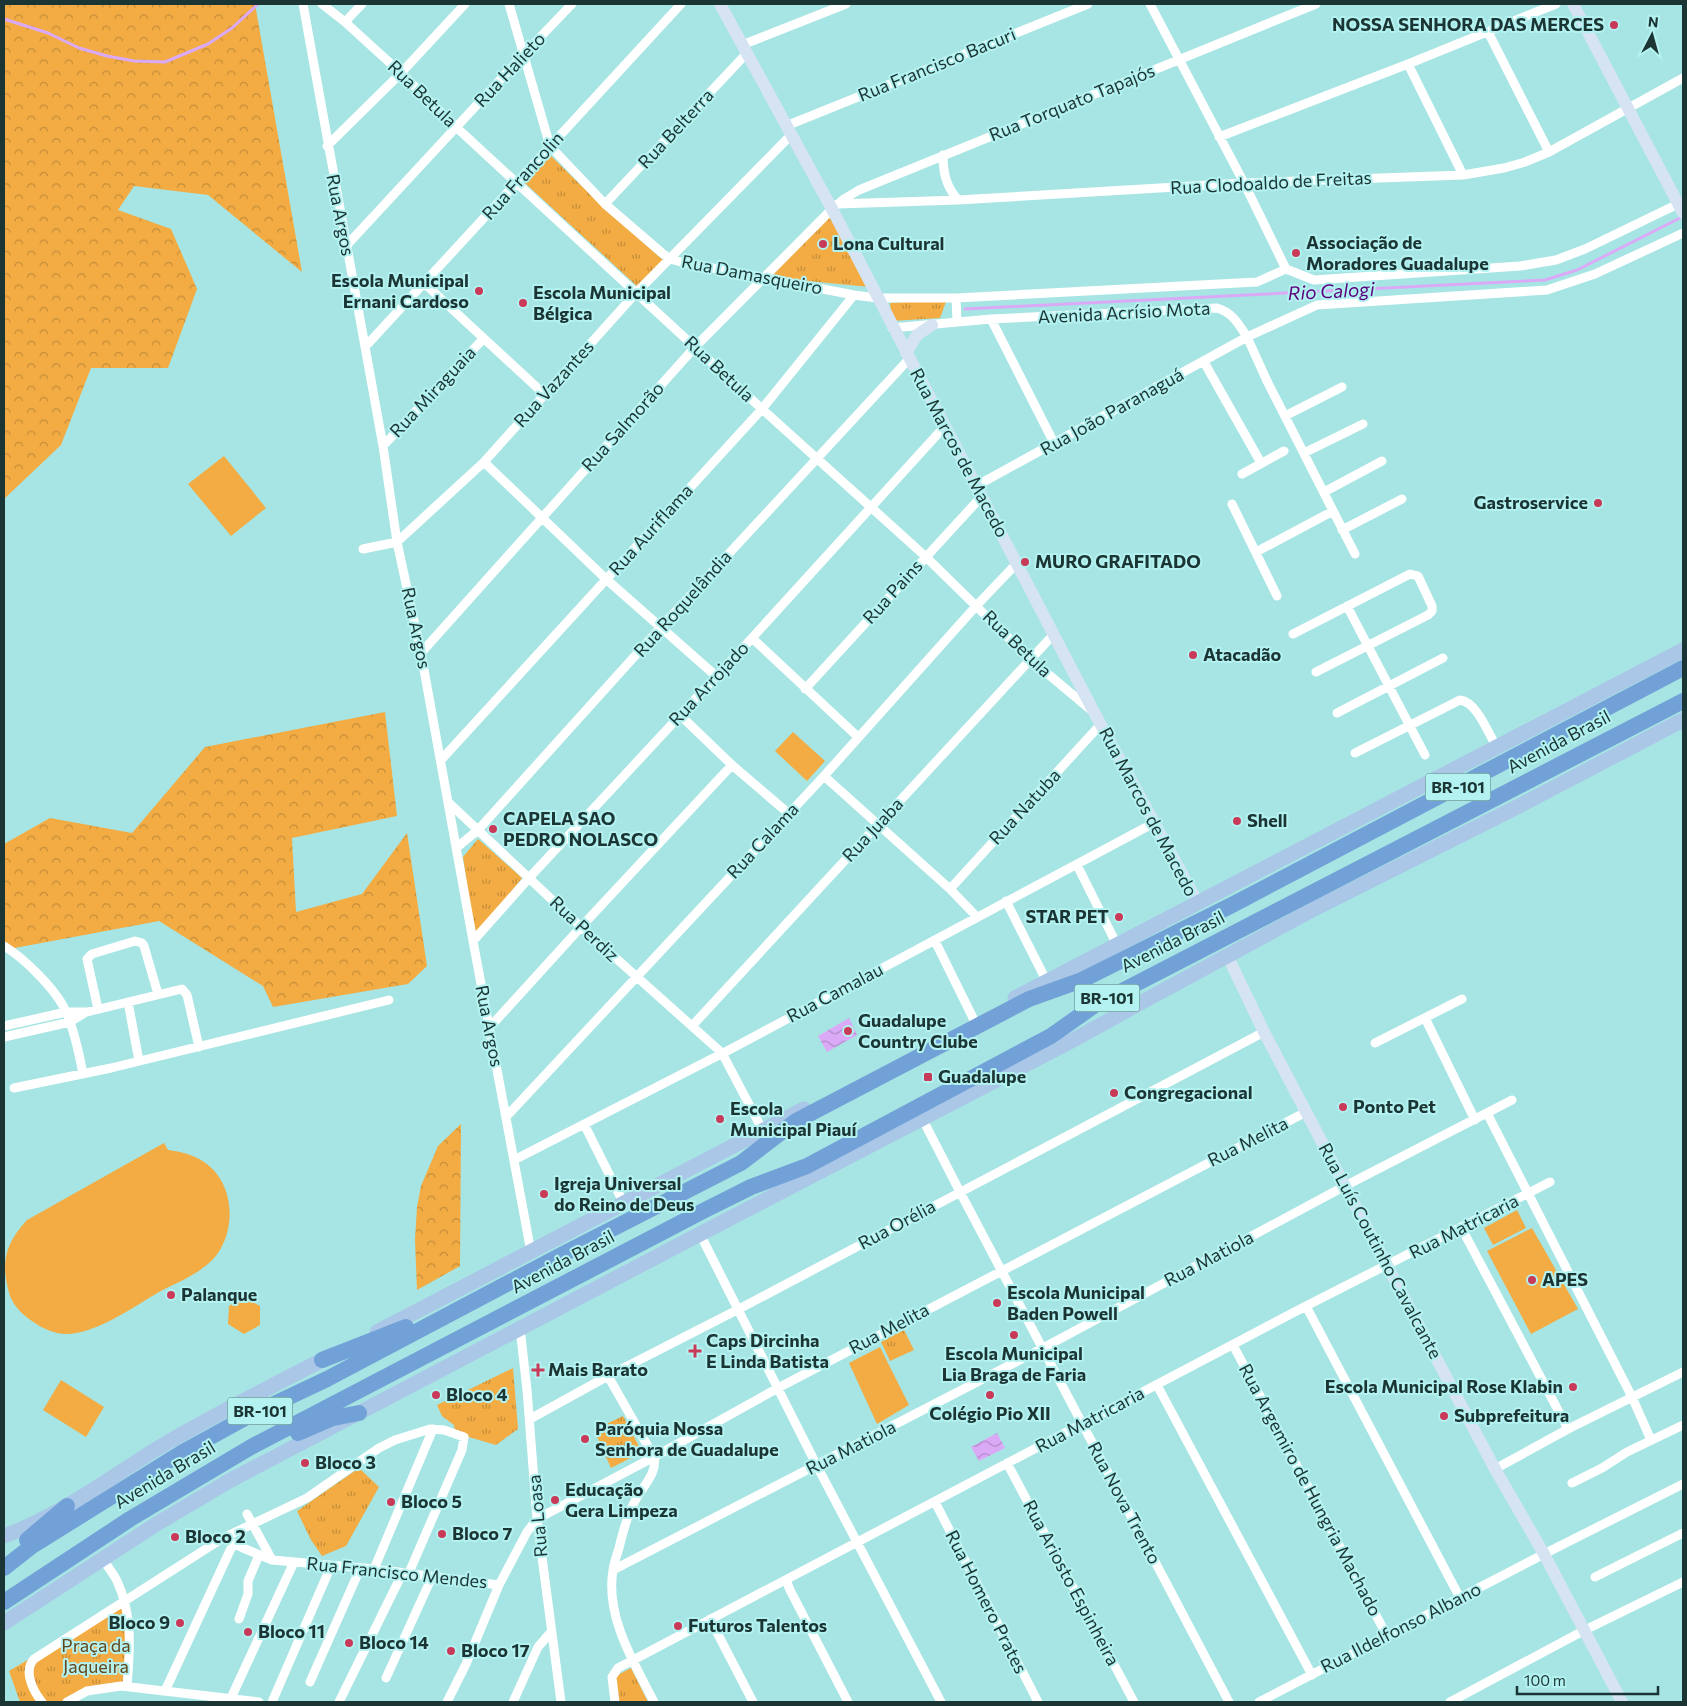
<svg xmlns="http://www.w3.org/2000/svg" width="1687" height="1706" font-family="Commissioner,sans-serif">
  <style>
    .grass { fill: #f3ac43 }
    .forest { fill: url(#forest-crowns) }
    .park { fill: url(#park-tufts) }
    .water { fill: url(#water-waves) }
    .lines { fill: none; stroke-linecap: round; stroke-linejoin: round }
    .stream { stroke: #dbaaf7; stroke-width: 3 }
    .street { stroke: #fff; stroke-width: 9 }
    .secondary { stroke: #d5e3f3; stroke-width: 12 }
    .primary { stroke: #aac7e8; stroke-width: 15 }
    .highway { stroke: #72a1d8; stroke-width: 16 }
    .poi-dot { fill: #c93a58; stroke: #b3f2f0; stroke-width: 2 }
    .labels { text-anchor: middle; stroke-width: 4; stroke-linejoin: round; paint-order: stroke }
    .shield { fill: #b3f2f0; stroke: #496e6c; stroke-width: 1 }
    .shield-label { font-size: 16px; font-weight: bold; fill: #1b3534 }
    .poi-label { font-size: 18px; font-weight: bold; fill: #1b3534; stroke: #b3f2f0; text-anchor: start }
    .street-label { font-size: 18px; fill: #1b3534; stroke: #b3f2f0 }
    .park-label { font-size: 18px; fill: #64461b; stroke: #b3f2f0 }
    .water-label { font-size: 19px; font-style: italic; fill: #5c017d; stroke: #b3f2f0 }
  </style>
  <defs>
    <pattern id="forest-crowns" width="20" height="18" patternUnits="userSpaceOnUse" patternTransform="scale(1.25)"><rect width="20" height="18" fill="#f3ac43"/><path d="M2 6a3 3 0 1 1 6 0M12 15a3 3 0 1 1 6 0" fill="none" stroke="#c48d39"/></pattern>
    <pattern id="park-tufts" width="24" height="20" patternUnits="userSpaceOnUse" patternTransform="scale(1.25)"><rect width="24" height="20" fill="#f3ac43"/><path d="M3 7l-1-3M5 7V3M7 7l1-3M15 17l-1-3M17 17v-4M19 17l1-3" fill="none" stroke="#c48d39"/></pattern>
    <pattern id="water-waves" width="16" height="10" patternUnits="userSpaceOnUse" patternTransform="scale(1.25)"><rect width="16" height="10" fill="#dbaaf7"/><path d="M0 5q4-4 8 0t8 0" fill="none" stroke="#b18bc9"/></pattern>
  </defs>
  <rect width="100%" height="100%" fill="#a6e5e3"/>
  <path class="grass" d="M224,456l42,52 -35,28 -43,-52z
    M793,732l32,29 -18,20 -32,-30z
    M164,1143l4,7c13,2 24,4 36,12 29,19 33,63 14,91 -13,19 -40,29 -59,39 -26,15 -63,42 -93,42 -10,0 -23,-5 -31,-11 -10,-6 -21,-16 -25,-27 -10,-33 -5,-52 17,-76z
    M1517,1210l9,18 -33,17 -9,-17z
    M1532,1228l46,81 -47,25 -44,-83z
    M244,1297l16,9v19l-16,9 -16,-10 1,-18z
    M880,1347l29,58 -32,19 -28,-61z
    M61,1380l43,27 -18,30 -43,-27z"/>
  <path class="forest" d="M4,4h251l47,268 -94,-77 -74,-9 -16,24 53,19 26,60 -29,79h-77l-30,77 -57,54z
    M385,712l12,104 -105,22 4,74 66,-18 45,-61 20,133 -19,18 -135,23 -10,-21 -104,-65 -155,29v-106l46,-26 82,15 73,-86z
    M461,1124l-1,142 -43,24 -2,-50 2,-33 4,-21 17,-40z"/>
  <path class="park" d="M549,154l53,52 61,54 -25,27 -113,-104z
    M831,210l39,77 -104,-10z
    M947,299l-7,19 -48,3 -2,-18z
    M478,839l44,39 -47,60 -12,-81z
    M904,1330l10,20 -24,11 -9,-19z
    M513,1368l5,61 -22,16 -41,-12 -1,-8 -12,-9 -5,-11z
    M623,1416l19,36 -31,16 -17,-38z
    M359,1468l20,19 -33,59 -24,10 -11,-16 -14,-29z
    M124,1603l3,18 -1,63 -42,4 -23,14h-41l-11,-31z
    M631,1668l17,34h-30l-4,-25z"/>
  <path class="water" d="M849,1018l8,17 -30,17 -9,-16z
    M997,1433l8,15 -26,13 -8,-14z"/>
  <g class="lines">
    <path class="stream" d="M4,19l44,14 31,15 28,8 27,5 31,1 43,-18 24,-16 25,-23
      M965,309l580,-29 32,-10 105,-53"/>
    <path class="street" d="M303,4l80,442 14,96 24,111 52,288 58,311
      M322,4l23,18 56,51 55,54 306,282 163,147 105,103 61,51
      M509,4l41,142 55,58 57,49 8,6 11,3 173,33 23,3h79l301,-16 29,-13 28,11 206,-14 36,-6 29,-11 93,-45
      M1150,4l94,179 42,86
      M345,22l17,-18
      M1488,32l61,120
      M742,45l104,-41
      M1408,64l55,111
      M786,126l302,-122
      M1219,137l189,-73 148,-60
      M327,146l74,-73 64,-69
      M943,155c0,18 3,31 15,45
      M605,204l142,-151
      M837,204l121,-4 286,-17 219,-8 41,-7 21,-6 24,-10 134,-74
      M346,246l177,-191 49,-51
      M424,283l120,111
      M956,298l1,24
      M991,319l63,124
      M892,328l99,-9 226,-11c16,5 21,15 30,29l70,-32 230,-15 48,-16 88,-41
      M365,347l316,-343
      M1204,362l57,101
      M1285,416l57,-29
      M383,446l100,-107
      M1304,453l59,-29
      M484,462l122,117 110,97
      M1242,474l42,-23
      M976,486l271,-149 20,44 88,173
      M1324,492l58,-31
      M1232,504l45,92
      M1342,530l60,-31
      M363,549l34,-7 87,-80 152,-169 155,-158
      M1256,552l77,-41
      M1347,606l78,149
      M1293,634l117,-60 8,2 14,30v5l-4,4 -112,57
      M752,638l106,99
      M421,653l274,-306 137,-138 12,-10 15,-9 457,-186
      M805,689l177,-193
      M1337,713l106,-55
      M680,715l52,50 56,48
      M1355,753l105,-53c17,2 28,33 36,46
      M441,760l321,-351 92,-114
      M824,776l126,113 27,28
      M448,802l133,125 141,126 41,78
      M456,848l22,-18 183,-203 248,-268
      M1077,865l40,80
      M950,889l151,-165
      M1006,901l41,81
      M473,941l56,-63 223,-240 193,-212
      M935,941l39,79
      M4,946c20,12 54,45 63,68 8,19 12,39 16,60
      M128,1002l11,59
      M98,1009l-11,-50 5,-5 43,-13 7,2 2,3 14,48
      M1425,1018l50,102
      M4,1026l62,-14h21l95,-23 5,6 12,52
      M692,1026l362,-392
      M490,1027l91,-100 151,-162
      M4,1037l66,-15 16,-10
      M1375,1043l87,-44
      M14,1088l97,-20 278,-68
      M1487,1113l145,284 19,43
      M506,1117l318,-341 153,-171 40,-42
      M922,1118l38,74 269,510
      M584,1124l40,80
      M514,1160l215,-110 425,-227
      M1461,1227l107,202
      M700,1234l117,232 124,236
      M1306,1306l154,292
      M520,1328l7,62 10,129 24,183
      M1233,1345l154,291
      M608,1376l46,81c4,16 -12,30 -19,44 -8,14 -12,30 -16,47 -2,7 -5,14 -6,22 -8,46 21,93 41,132
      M1157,1385l155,290
      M530,1419l78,-43 129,-66 527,-278
      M1007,1463l127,239
      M1495,1469l73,-40 115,-57
      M1572,1483l30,-15 25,-16 56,-27
      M935,1502l103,200
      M247,1514l25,46
      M223,1538l20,10 29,12 102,9 125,16 28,-53 10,-13 117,-62 124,-69 528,-276
      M102,1558c5,8 11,15 15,23 16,34 13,70 10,105
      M374,1569l59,-140
      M613,1570l430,-222 302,-162 167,-86
      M1595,1577l88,-44
      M786,1580l4,10 58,112
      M239,1619l9,-25v-13l11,-26
      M710,1619l43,83
      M386,1678l46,-101
      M310,1682l50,-113
      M165,1691l68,-147
      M231,1698l63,-136
      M42,1702c-9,-11 -19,-31 -8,-43l189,-121 84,-40 72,-50 16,-8 35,-11 14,1 20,7 -2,13 -54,125
      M67,1702l20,-11 34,-5 138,16
      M272,1702l59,-136
      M339,1702l63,-128
      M447,1702l19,-38 33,-79
      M513,1702l25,-55 13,-15
      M615,1702l-3,-25 6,-9 688,-362 244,-124
      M1259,1702l285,-148 139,-70
      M1450,1702l133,-71 100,-49"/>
    <path class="secondary" d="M720,4l112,205 263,505 103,189
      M1573,4l110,209
      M906,353l11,-18 15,-10
      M1228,957l36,75 81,154 150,283 49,85 78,148"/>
    <path class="primary" d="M1015,998l668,-348
      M377,1332l427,-223
      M4,1536c55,-20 104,-57 154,-88 57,-34 116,-63 174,-93
      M4,1623l151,-98 74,-44 471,-247 377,-196 65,-36 172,-93 205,-103 164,-86"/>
    <path class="highway" d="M322,1360l84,-33
      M298,1433l35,-15 26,-5
      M27,1540l40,-34
      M4,1568l28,-22 151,-94 62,-34 82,-39 240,-127 174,-89 55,-42 233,-122 53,-19 150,-75 451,-237
      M4,1602l126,-83 121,-72 454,-237 46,-23 56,-21 244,-130 44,-31 588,-304"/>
  </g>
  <g class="poi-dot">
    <circle cx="1614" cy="25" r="5"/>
    <circle cx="823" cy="244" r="5"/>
    <circle cx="1296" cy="253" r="5"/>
    <circle cx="479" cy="291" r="5"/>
    <circle cx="523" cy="303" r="5"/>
    <circle cx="1598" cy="503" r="5"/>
    <circle cx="1025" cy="562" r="5"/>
    <circle cx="1193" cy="655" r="5"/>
    <circle cx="1237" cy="821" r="5"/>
    <circle cx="493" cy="829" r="5"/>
    <circle cx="1119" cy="917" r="5"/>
    <circle cx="848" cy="1031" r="5"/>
    <rect x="923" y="1072" width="10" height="10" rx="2.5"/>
    <circle cx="1114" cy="1093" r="5"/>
    <circle cx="1343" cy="1107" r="5"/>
    <circle cx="720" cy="1119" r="5"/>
    <circle cx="544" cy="1194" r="5"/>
    <circle cx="1532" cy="1280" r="5"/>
    <circle cx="171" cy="1295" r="5"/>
    <circle cx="997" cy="1303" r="5"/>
    <circle cx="1014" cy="1335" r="5"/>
    <path d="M692.5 1343.5h5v5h5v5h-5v5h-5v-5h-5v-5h5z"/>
    <path d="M535.5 1362.5h5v5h5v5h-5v5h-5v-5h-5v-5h5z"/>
    <circle cx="1573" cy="1387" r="5"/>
    <circle cx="436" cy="1395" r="5"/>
    <circle cx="990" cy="1395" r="5"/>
    <circle cx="1444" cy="1416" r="5"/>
    <circle cx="585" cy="1439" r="5"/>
    <circle cx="305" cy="1463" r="5"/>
    <circle cx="555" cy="1500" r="5"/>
    <circle cx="391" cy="1502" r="5"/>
    <circle cx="442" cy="1534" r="5"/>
    <circle cx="175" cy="1537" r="5"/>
    <circle cx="180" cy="1623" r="5"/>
    <circle cx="678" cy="1626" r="5"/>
    <circle cx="248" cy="1632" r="5"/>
    <circle cx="349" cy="1643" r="5"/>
    <circle cx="451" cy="1651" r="5"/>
  </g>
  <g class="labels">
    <g class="shield">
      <rect x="1425.5" y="773.5" width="65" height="27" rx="4"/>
      <rect x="1074.5" y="984.5" width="65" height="27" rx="4"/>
      <rect x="227.5" y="1397.5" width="65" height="27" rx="4"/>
    </g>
    <g class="shield-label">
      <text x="1458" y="793">BR-101</text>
      <text x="1107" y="1004">BR-101</text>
      <text x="260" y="1417">BR-101</text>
    </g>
    <g class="poi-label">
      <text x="1604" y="31" text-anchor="end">NOSSA SENHORA DAS MERCES</text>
      <text x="1306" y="249">Associação de<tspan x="1306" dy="21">Moradores Guadalupe</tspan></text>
      <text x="833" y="250">Lona Cultural</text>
      <text x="469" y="287" text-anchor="end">Escola Municipal<tspan x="469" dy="21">Ernani Cardoso</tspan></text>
      <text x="533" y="299">Escola Municipal<tspan x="533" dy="21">Bélgica</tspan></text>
      <text x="1588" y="509" text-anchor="end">Gastroservice</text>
      <text x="1035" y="568">MURO GRAFITADO</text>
      <text x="1203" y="661">Atacadão</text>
      <text x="503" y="825">CAPELA SAO<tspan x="503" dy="21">PEDRO NOLASCO</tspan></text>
      <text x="1247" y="827">Shell</text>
      <text x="1109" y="923" text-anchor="end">STAR PET</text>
      <text x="858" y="1027">Guadalupe<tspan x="858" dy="21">Country Clube</tspan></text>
      <text x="938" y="1083">Guadalupe</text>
      <text x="1124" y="1099">Congregacional</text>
      <text x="1353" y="1113">Ponto Pet</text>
      <text x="730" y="1115">Escola<tspan x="730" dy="21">Municipal Piauí</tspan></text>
      <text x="554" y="1190">Igreja Universal<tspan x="554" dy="21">do Reino de Deus</tspan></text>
      <text x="1542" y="1286">APES</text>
      <text x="1007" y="1299">Escola Municipal<tspan x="1007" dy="21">Baden Powell</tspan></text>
      <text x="181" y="1301">Palanque</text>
      <text x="706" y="1347">Caps Dircinha<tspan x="706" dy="21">E Linda Batista</tspan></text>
      <text x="1014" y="1360" text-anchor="middle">Escola Municipal<tspan x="1014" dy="21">Lia Braga de Faria</tspan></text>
      <text x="548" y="1376">Mais Barato</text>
      <text x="1563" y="1393" text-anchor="end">Escola Municipal Rose Klabin</text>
      <text x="446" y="1401">Bloco 4</text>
      <text x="990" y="1420" text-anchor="middle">Colégio Pio XII</text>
      <text x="1454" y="1422">Subprefeitura</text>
      <text x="595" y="1435">Paróquia Nossa<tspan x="595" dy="21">Senhora de Guadalupe</tspan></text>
      <text x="315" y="1469">Bloco 3</text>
      <text x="565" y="1496">Educação<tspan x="565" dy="21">Gera Limpeza</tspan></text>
      <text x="401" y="1508">Bloco 5</text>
      <text x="452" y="1540">Bloco 7</text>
      <text x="185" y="1543">Bloco 2</text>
      <text x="170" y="1629" text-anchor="end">Bloco 9</text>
      <text x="688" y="1632">Futuros Talentos</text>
      <text x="258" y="1638">Bloco 11</text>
      <text x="359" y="1649">Bloco 14</text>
      <text x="461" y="1657">Bloco 17</text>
    </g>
    <g class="street-label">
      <text transform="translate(937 65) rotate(-22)" y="6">Rua Francisco Bacuri</text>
      <text transform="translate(510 70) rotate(-47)" y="6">Rua Halieto</text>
      <text transform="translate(422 94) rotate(44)" y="6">Rua Betula</text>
      <text transform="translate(1072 103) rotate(-22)" y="6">Rua Torquato Tapajós</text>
      <text transform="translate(676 129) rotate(-47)" y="6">Rua Belterra</text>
      <text transform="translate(523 176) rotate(-48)" y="6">Rua Francolin</text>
      <text transform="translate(1271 183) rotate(-3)" y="6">Rua Clodoaldo de Freitas</text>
      <text transform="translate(340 215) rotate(79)" y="6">Rua Argos</text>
      <text transform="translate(752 275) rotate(11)" y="6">Rua Damasqueiro</text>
      <text transform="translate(1124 313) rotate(-3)" y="6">Avenida Acrísio Mota</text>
      <text transform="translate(719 369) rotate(43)" y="6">Rua Betula</text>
      <text transform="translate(554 384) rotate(-48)" y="6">Rua Vazantes</text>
      <text transform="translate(433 392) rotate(-47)" y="6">Rua Miraguaia</text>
      <text transform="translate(1112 412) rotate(-29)" y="6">Rua João Paranaguá</text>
      <text transform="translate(623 427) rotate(-48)" y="6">Rua Salmorão</text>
      <text transform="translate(959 453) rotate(62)" y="6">Rua Marcos de Macedo</text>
      <text transform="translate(651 530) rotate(-48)" y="6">Rua Auriflama</text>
      <text transform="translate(893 592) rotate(-48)" y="6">Rua Pains</text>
      <text transform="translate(683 604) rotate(-48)" y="6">Rua Roquelândia</text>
      <text transform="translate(416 628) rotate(78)" y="6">Rua Argos</text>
      <text transform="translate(1017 644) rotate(44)" y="6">Rua Betula</text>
      <text transform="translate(709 684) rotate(-47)" y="6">Rua Arrojado</text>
      <text transform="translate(1559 742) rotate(-28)" y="6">Avenida Brasil</text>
      <text transform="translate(1025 807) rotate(-47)" y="6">Rua Natuba</text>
      <text transform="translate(1148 812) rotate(62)" y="6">Rua Marcos de Macedo</text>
      <text transform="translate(873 830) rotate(-47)" y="6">Rua Juaba</text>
      <text transform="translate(763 841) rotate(-47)" y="6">Rua Calama</text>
      <text transform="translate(584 929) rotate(43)" y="6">Rua Perdiz</text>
      <text transform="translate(1173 942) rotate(-27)" y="6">Avenida Brasil</text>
      <text transform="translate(835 993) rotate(-28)" y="6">Rua Camalau</text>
      <text transform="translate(489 1026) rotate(79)" y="6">Rua Argos</text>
      <text transform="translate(1248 1142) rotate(-27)" y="6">Rua Melita</text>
      <text transform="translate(897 1225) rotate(-28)" y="6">Rua Orélia</text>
      <text transform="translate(1464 1227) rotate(-27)" y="6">Rua Matricaria</text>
      <text transform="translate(1380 1251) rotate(62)" y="6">Rua Luís Coutinho Cavalcante</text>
      <text transform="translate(1209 1259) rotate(-28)" y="6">Rua Matiola</text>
      <text transform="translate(563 1262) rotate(-28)" y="6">Avenida Brasil</text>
      <text transform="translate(889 1329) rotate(-28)" y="6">Rua Melita</text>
      <text transform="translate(1090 1420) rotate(-28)" y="6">Rua Matricaria</text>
      <text transform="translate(851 1448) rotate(-27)" y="6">Rua Matiola</text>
      <text transform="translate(165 1475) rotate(-31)" y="6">Avenida Brasil</text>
      <text transform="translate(1310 1490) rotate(62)" y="6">Rua Argemiro de Hungria Machado</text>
      <text transform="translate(1124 1503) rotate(62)" y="6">Rua Nova Trento</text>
      <text transform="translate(538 1516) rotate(-95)" y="6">Rua Loasa</text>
      <text transform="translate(397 1573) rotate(6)" y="6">Rua Francisco Mendes</text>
      <text transform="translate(1071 1583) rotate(62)" y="6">Rua Ariosto Espinheira</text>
      <text transform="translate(986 1602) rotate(63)" y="6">Rua Homero Prates</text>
      <text transform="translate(1401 1628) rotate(-27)" y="6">Rua Ildelfonso Albano</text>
    </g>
    <g class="park-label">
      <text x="96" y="1652">Praça da<tspan x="96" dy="21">Jaqueira</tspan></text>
    </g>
    <g class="water-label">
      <text transform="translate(1331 291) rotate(-3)" y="7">Rio Calogi</text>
    </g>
  </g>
  <rect width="1687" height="1706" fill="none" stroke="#1b3534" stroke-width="10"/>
  <g transform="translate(1652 35) rotate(6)" stroke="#b3f2f0" stroke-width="4" paint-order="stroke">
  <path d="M0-4L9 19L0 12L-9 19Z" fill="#1b3534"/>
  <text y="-8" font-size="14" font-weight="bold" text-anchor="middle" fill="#1b3534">N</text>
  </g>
  <path d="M1517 1686v8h141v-8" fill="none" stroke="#1b3534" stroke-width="2.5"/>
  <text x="1524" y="1686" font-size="15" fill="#1b3534" stroke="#b3f2f0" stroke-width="4" paint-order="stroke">100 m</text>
</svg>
